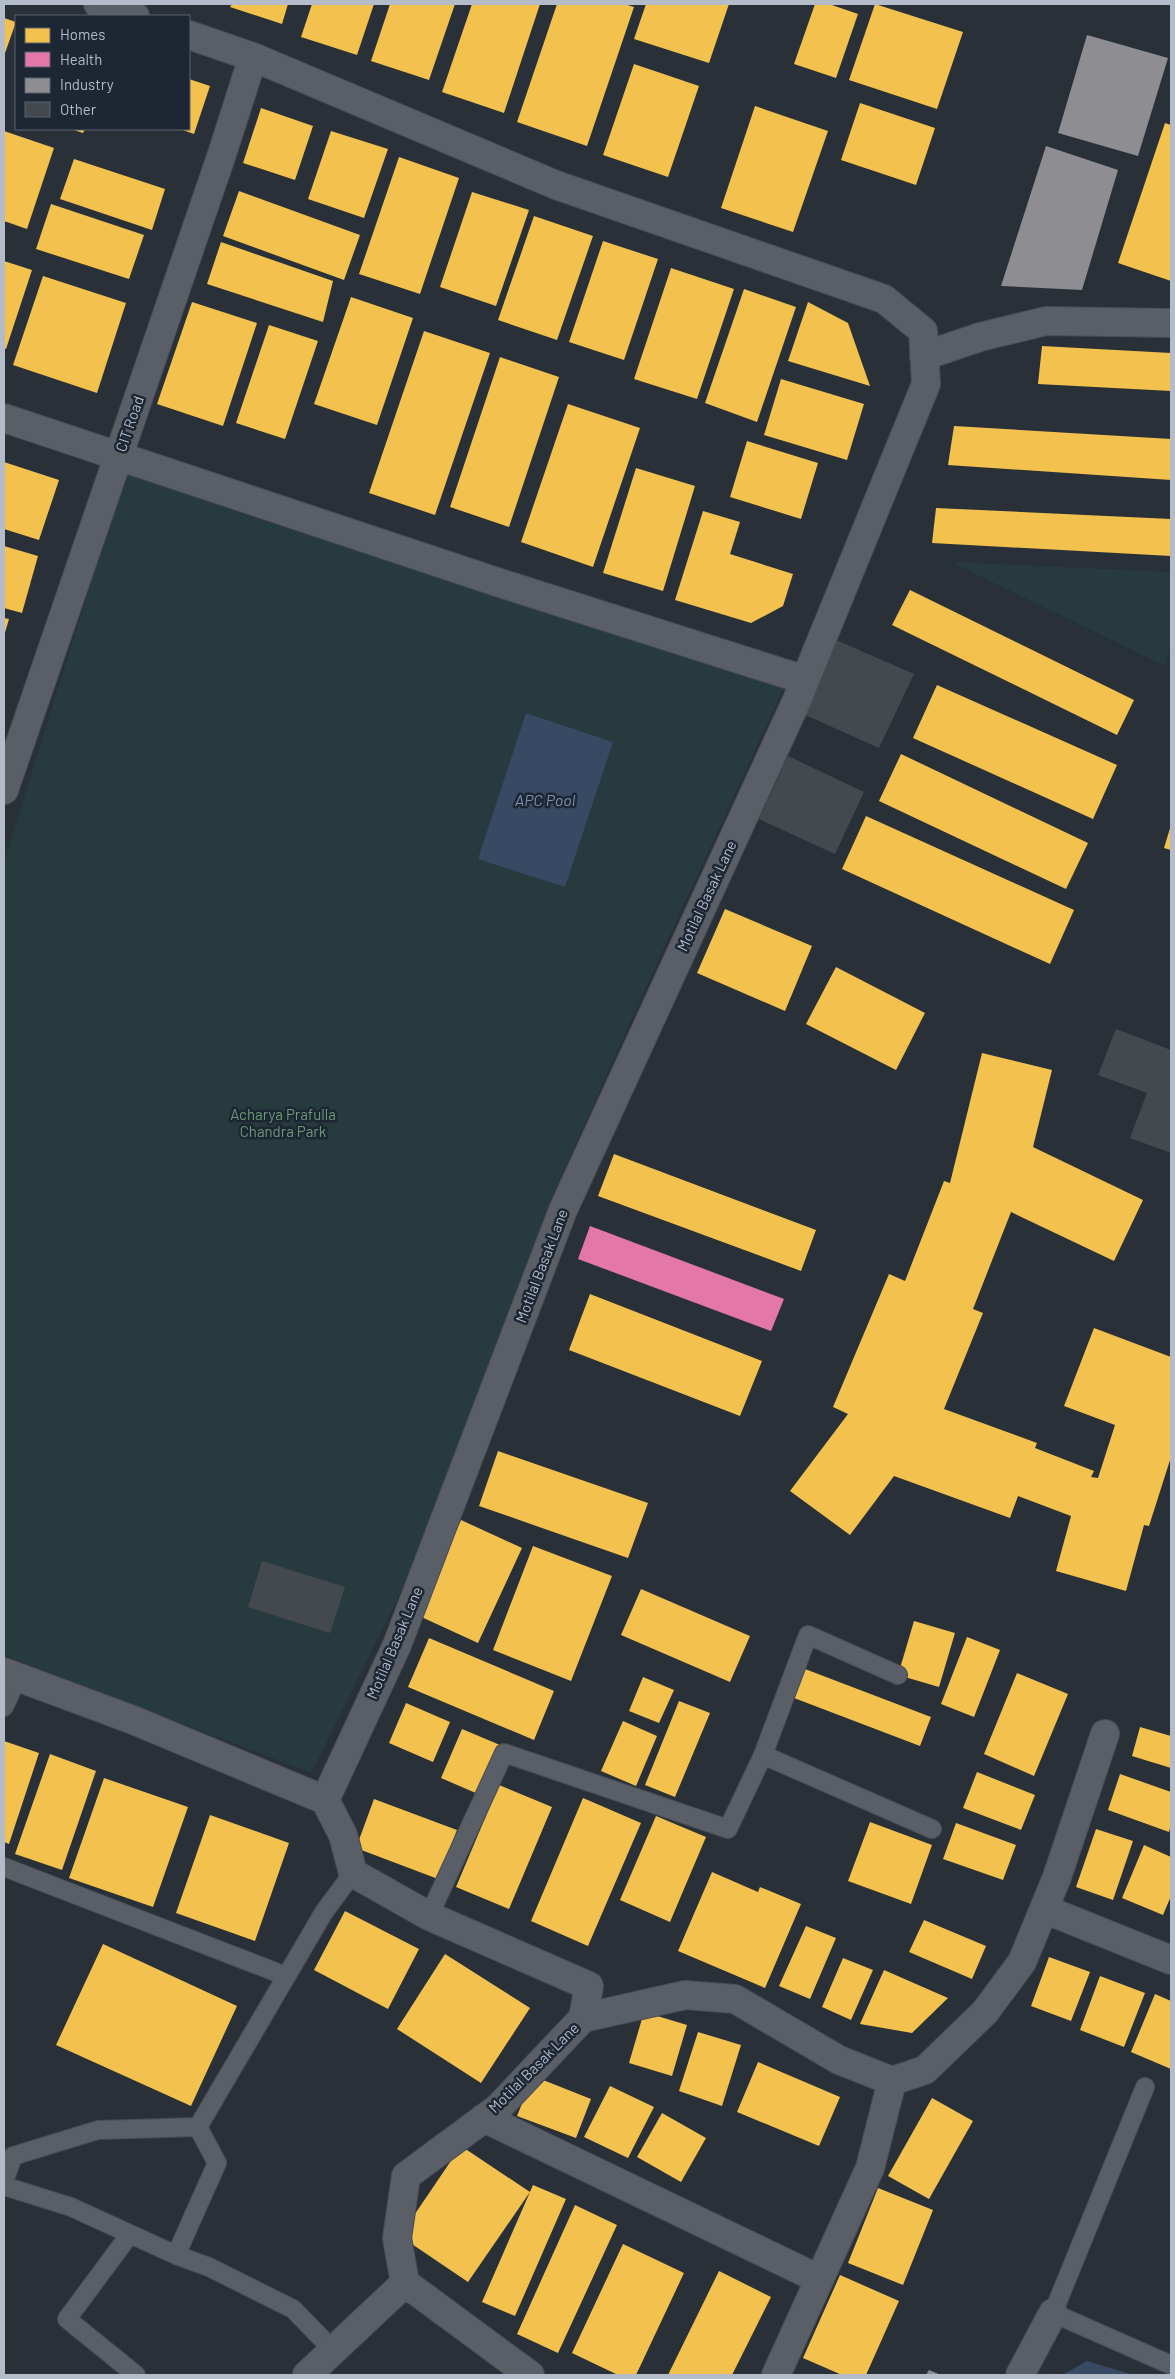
<svg xmlns="http://www.w3.org/2000/svg" width="1175" height="2379" font-family="Barlow,sans-serif">
  <style>
    .green { fill: #273a3e }
    .water { fill: #384963 }
    .homes { fill: #f2c14e }
    .health { fill: #e377a8 }
    .industry { fill: #8d8d92 }
    .building { fill: #444950 }
    .lines { fill: none; stroke-linecap: round; stroke-linejoin: round }
    .service-casing { stroke: #484c53; stroke-width: 20 }
    .minor-casing { stroke: #484c53; stroke-width: 30 }
    .service { stroke: #5a5e66; stroke-width: 18 }
    .minor { stroke: #5a5e66; stroke-width: 28 }
    .labels { text-anchor: middle; stroke-width: 5; stroke-linejoin: round; paint-order: stroke }
    .street-label { font-size: 15px; fill: #b4bcc9; stroke: #1d2633 }
    .park-label { font-size: 15px; fill: #6b9a76; stroke: #1d2633 }
    .water-label { font-size: 16px; font-style: italic; fill: #7c92b1; stroke: #1d2633 }
  </style>
  <rect width="100%" height="100%" fill="#2a3038"/>
  <path class="green" d="M126,470l116,44 543,171 -130,282 -104,232 -135,363 -105,211 -307,-118v-792z
    M951,562l220,10v74l-6,20z"/>
  <path class="water" d="M526,713l87,29 -48,145 -87,-28z
    M1087,2361l47,14h-72z"/>
  <path class="homes" d="M232,4h56l-6,20 -52,-17z
    M312,4h62l-17,51 -56,-18z
    M390,4h65l-26,76 -58,-19z
    M472,4h68l-36,109 -62,-21z
    M557,4h67l10,3 -47,139 -70,-24z
    M646,4h83l-20,59 -75,-24z
    M815,4h14l29,10 -22,64 -42,-14z
    M875,4l88,28 -26,77 -88,-29z
    M4,18l12,4 -12,34z
    M634,64l65,22 -31,91 -65,-22z
    M189,79l21,7 -16,48 -14,-5h9z
    M860,103l75,25 -19,57 -75,-25z
    M755,106l73,25 -35,101 -72,-24z
    M261,108l52,18 -18,54 -52,-17z
    M1165,123l6,2v156l-53,-18z
    M71,129h14l-2,4z
    M4,131l50,17 -27,81 -23,-8z
    M331,131l57,18 -24,69 -56,-19z
    M399,157l60,21 -39,116 -61,-20z
    M74,159l91,30 -13,41 -92,-31z
    M239,191l121,44 -16,45 -121,-44z
    M472,192l57,18 -33,96 -56,-19z
    M51,204l93,31 -15,44 -93,-30z
    M534,216l59,20 -36,104 -59,-20z
    M603,241l55,18 -34,101 -55,-18z
    M221,242l112,39 -10,41 -116,-38z
    M4,261l28,9 -26,79 -2,-1z
    M671,268l63,21 -37,110 -63,-20z
    M43,276l83,27 -29,90 -84,-28z
    M744,289l52,18 -39,115 -52,-19z
    M351,297l62,21 -36,107 -63,-21z
    M192,302l65,21 -34,103 -66,-22z
    M808,302l40,21 22,63 -82,-25z
    M269,325l49,16 -33,98 -49,-16z
    M424,331l66,22 -55,162 -66,-22z
    M1042,346l129,7v38l-133,-7z
    M500,357l59,20 -50,150 -59,-20z
    M781,379l83,25 -17,56 -83,-25z
    M568,404l72,24 -47,139 -72,-25z
    M954,426l217,13v41l-223,-15z
    M747,441l71,22 -17,56 -71,-22z
    M4,462l55,18 -20,60 -35,-11z
    M636,468l59,18 -32,105 -60,-18z
    M936,508l235,11v37l-239,-13z
    M703,511l37,11 -10,32 63,20 -10,32 -32,17 -76,-23z
    M4,546l34,10 -16,57 -18,-5z
    M910,590l224,110 -17,35 -225,-110z
    M4,618l5,1 -5,17z
    M937,685l180,80 -24,54 -180,-81z
    M901,754l187,89 -22,46 -187,-88z
    M866,816l208,94 -24,54 -208,-95z
    M1171,825v25l-7,-2z
    M725,909l87,37 -27,65 -88,-38z
    M836,967l89,46 -29,57 -90,-46z
    M982,1053l70,17 -19,77 110,53 -29,61 -103,-49 -38,97 10,4 -39,96 93,34 -2,5 59,23 -3,6 7,1 17,-53 -51,-19 30,-78 77,29v100l-22,69 -5,-1 -18,66 -70,-20 15,-55 -53,-20 -8,22 -116,-42 -44,59 -60,-44 58,-77 -15,-7 56,-133 16,7 39,-100 6,2z
    M614,1154l202,76 -15,41 -203,-75z
    M590,1294l172,67 -22,55 -171,-66z
    M498,1451l150,52 -20,55 -149,-52z
    M461,1520l61,28 -44,95 -61,-28z
    M533,1546l79,30 -41,105 -78,-31z
    M641,1589l109,47 -20,46 -109,-47z
    M914,1621l41,12 -16,54 -41,-12z
    M967,1637l33,13 -26,67 -33,-13z
    M429,1638l125,53 -20,49 -126,-53z
    M805,1669l126,48 -11,29 -126,-48z
    M1017,1673l51,21 -34,82 -50,-22z
    M643,1677l31,13 -15,33 -30,-12z
    M679,1701l31,12 -35,84 -30,-12z
    M406,1703l44,19 -17,40 -44,-19z
    M623,1721l34,15 -21,50 -35,-15z
    M1140,1727l31,9v32l-39,-12z
    M462,1729l38,16 -22,49 -37,-16z
    M4,1741l35,12 -30,91 -5,-2z
    M50,1754l46,17 -34,99 -47,-16z
    M977,1772l58,23 -14,35 -58,-22z
    M1120,1774l51,18v32l-2,8 -61,-22z
    M104,1778l84,29 -35,100 -84,-29z
    M499,1785l53,22 -43,102 -53,-22z
    M583,1798l58,25 -53,123 -57,-25z
    M374,1799l83,31 -19,49 -82,-31z
    M210,1815l79,28 -34,98 -79,-28z
    M656,1816l50,21 -36,85 -50,-22z
    M870,1822l62,23 -21,59 -63,-23z
    M956,1823l60,22 -13,35 -60,-21z
    M1096,1829l37,12 -20,59 -37,-13z
    M1144,1845l27,12v39l-8,19 -41,-17z
    M712,1872l46,20 2,-5 41,17 -36,84 -87,-37z
    M345,1911l74,38 -31,60 -74,-39z
    M924,1920l62,26 -14,33 -63,-27z
    M806,1926l30,12 -26,61 -31,-13z
    M103,1944l134,62 -46,100 -135,-61z
    M445,1954l85,54 -49,75 -84,-54z
    M1049,1957l41,15 -19,49 -40,-15z
    M843,1958l30,12 -22,50 -29,-13z
    M884,1970l64,28 -36,35 -52,-9z
    M1100,1976l45,17 -21,54 -44,-17z
    M1155,1994l16,7v68l-40,-17z
    M644,2012l43,13 -15,51 -43,-13z
    M698,2032l43,13 -19,61 -43,-15z
    M758,2062l82,35 -21,49 -82,-34z
    M533,2076l58,23 -15,39 -59,-22z
    M610,2086l44,21 -26,51 -44,-21z
    M932,2098l41,23 -44,78 -41,-23z
    M662,2113l44,25 -25,44 -44,-25z
    M461,2146l69,46 -62,90 -68,-46z
    M533,2185l33,14 -51,117 -33,-14z
    M878,2188l55,22 -30,75 -55,-22z
    M575,2205l42,20 -59,128 -41,-19z
    M623,2244l61,29 -48,102h-18l-46,-22z
    M719,2271l52,26 -39,78h-64z
    M840,2275l59,26 -33,74h-24l-39,-17z"/>
  <path class="health" d="M590,1226l194,73 -13,32 -193,-72z"/>
  <path class="industry" d="M1087,35l81,23 -30,98 -80,-23z
    M1046,146l72,24 -36,120 -81,-4z
    M929,2370l12,5h-15z"/>
  <path class="building" d="M836,640l78,34 -35,74 -76,-34z
    M788,756l76,36 -29,62 -76,-35z
    M1116,1029l55,21v103l-41,-15 17,-45 -49,-18z
    M262,1561l83,26 -15,46 -82,-26z"/>
  <g class="lines">
    <g class="service-casing">
      <path id="service" d="M4,1707l14,-30
        M763,1755l169,74
        M4,1867l282,109
        M429,1916l75,-163 224,76 35,-74 45,-120 90,40
        M1145,2087l-92,226 118,52
        M4,2181l9,-25 85,-26 100,-3
        M4,2186l67,21 105,48 33,12 84,42 41,42
        M130,2234l-63,85 69,56
        M176,2255l41,-92 -19,-36 126,-215 29,-39"/>
    </g>
    <g class="minor-casing">
      <path id="minor" d="M98,4l37,12
        M189,35l64,22 303,128 328,114 39,32 3,53 -129,316 -234,510 -166,435 -72,155 18,35 10,38 76,43 160,70 -6,32 -85,90 -92,68 -9,62 8,45 125,92
        M924,356l56,-19 66,-16 125,2
        M4,418l496,165 305,97
        M4,790l218,-636 31,-97
        M4,1672l129,48 192,80
        M1044,1909l127,51
        M583,2018l102,-23 50,4 104,61 53,21 33,-11 60,-58 37,-50 35,-85 48,-143
        M484,2118l335,161
        M307,2375l98,-92
        M776,2375l94,-207 22,-87
        M1020,2375l33,-62"/>
    </g>
    <use href="#service" class="service"/>
    <use href="#minor" class="minor"/>
  </g>
  <g class="labels">
    <g class="street-label">
      <text transform="translate(130 424) rotate(-71)" y="5">CIT Road</text>
      <text transform="translate(707 896) rotate(-65)" y="5">Motilal Basak Lane</text>
      <text transform="translate(542 1266) rotate(-69)" y="5">Motilal Basak Lane</text>
      <text transform="translate(395 1643) rotate(-67)" y="5">Motilal Basak Lane</text>
      <text transform="translate(534 2068) rotate(-45)" y="5">Motilal Basak Lane</text>
    </g>
    <g class="park-label">
      <text x="283" y="1120">Acharya Prafulla<tspan x="283" dy="17">Chandra Park</tspan></text>
    </g>
    <g class="water-label">
      <text x="545" y="806">APC Pool</text>
    </g>
  </g>
  <rect width="1175" height="2379" fill="none" stroke="#b4bcc9" stroke-width="10"/>
  <rect x="15" y="15" width="175" height="115" fill="#1d2633" stroke="#59626f"/>
  <rect x="25" y="28" width="25" height="15" fill="#f2c14e" stroke="#59626f"/>
  <text x="60" y="40" font-size="15" fill="#b4bcc9">Homes</text>
  <rect x="25" y="52" width="25" height="15" fill="#e377a8" stroke="#59626f"/>
  <text x="60" y="65" font-size="15" fill="#b4bcc9">Health</text>
  <rect x="25" y="78" width="25" height="15" fill="#8d8d92" stroke="#59626f"/>
  <text x="60" y="90" font-size="15" fill="#b4bcc9">Industry</text>
  <rect x="25" y="102" width="25" height="15" fill="#444950" stroke="#59626f"/>
  <text x="60" y="115" font-size="15" fill="#b4bcc9">Other</text>
</svg>
